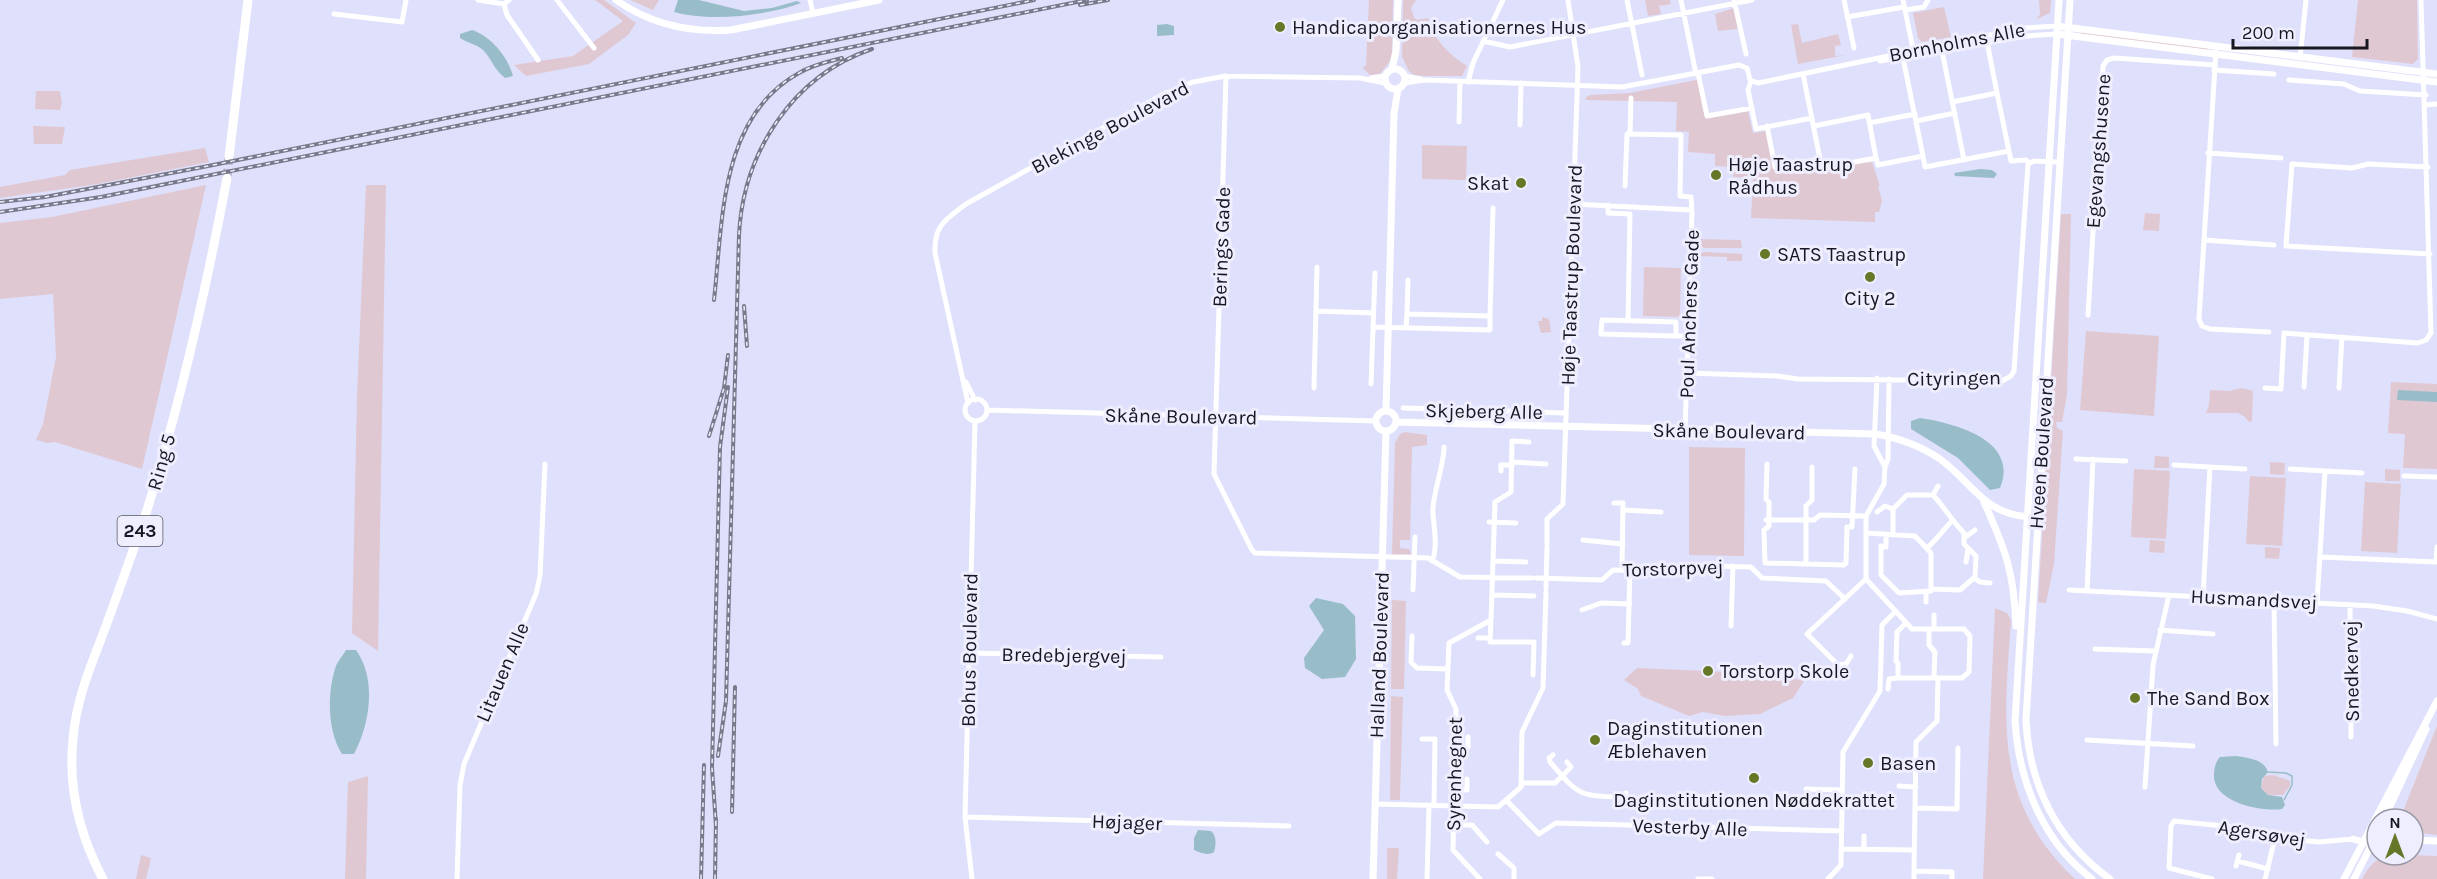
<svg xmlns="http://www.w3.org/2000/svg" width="2437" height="879" font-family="Karla,sans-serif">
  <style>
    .green { fill: #e0c8d2 }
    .water { fill: #98bdc9 }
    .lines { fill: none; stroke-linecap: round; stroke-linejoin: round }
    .stream { stroke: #98bdc9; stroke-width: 1.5 }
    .highway-tunnel { stroke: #b7b8cf; stroke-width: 9; stroke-dasharray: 9 4.5; stroke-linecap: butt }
    .street { stroke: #fff; stroke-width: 5 }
    .secondary { stroke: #fff; stroke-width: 7 }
    .highway { stroke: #fff; stroke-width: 9 }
    .rail-casing { stroke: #78798b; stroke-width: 4 }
    .rail { stroke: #eef; stroke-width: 1.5; stroke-dasharray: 4.5; stroke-linecap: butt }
    .poi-dot { fill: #647828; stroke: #eef; stroke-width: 2 }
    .labels { text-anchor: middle; stroke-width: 6; stroke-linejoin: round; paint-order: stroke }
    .shield { fill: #eef; stroke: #585864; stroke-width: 1.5 }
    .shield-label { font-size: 18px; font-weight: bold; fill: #171721 }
    .poi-label { font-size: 20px; fill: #171721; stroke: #eef; text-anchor: start }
    .street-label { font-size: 20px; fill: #171721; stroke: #eef }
  </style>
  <rect width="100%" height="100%" fill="#dfe0fb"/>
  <path class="green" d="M595,0h9l32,23 -8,12 -39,29 -63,12 -12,-11 59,-9 50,-35z
    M630,0h29l-6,10z
    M1369,0h24l-1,54 -2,7 -10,13 -10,1 -8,-8 4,-1z
    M1403,0h13l-5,8 3,10 4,2 10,-2c6,22 20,36 39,48l-5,10h-39l-9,-1 -5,-4 -7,-14z
    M1645,0h25l1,4 -12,2 2,8 -13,2z
    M2039,0h12l-1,13 -13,6 3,-5z
    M2358,0h59l1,59 -5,5 -61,-7z
    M1944,7l7,30 -29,5 -4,-4 -5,-25z
    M1734,8l4,21 -20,2 -3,-17z
    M1798,24l4,19 36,-9 3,11 -6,1v10l11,-1 -48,9 -7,-39z
    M2081,31l127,17v2l-127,-16z
    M1701,79l8,38 39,-6 5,22 13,-2 8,40 34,-9 1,2 8,-1 2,9 47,-11 1,2 5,-1 8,24h-2l4,15 -3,11h-4v10l-124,-4 2,-40 -20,-1v-10l-18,-1v-12l-27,-2 1,-20 -13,-1 1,-29 -91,-2v-3l5,-2 39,-2z
    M36,91h24l2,12 -2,7 -25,-1z
    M33,126l32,1 -3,17h-28z
    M1422,145l45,1 -1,34 -44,-1z
    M205,148l4,14 -111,22 -98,14v-11l65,-12 5,-5z
    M206,185l-64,284 -87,-27 -7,1 -12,-3 7,-16 13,-67 -3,-63 -53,5v-76l52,-6z
    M366,185h20l-8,466 -26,-18 5,-237z
    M2145,213l15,1 -1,17 -16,-1z
    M2061,214h10l-4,181 -5,27h-6l1,6 6,3 -9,133 -8,39 -8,-1z
    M1696,231l1,8 44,1 1,8h-38l-8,-5z
    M1704,252l38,2v7h-15v-4l-31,-1z
    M1644,267l37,1 -1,49 -37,-1z
    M1542,317l7,2 2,13 -10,1 -3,-12h4z
    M2086,331l73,5 -5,80 -74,-6z
    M2391,382l46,2v85l-34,-1 2,-34 -17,-1z
    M2242,388l11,3 -1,30 -3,1 -4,-5 -7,-4h-32l3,-8 1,-15 19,1z
    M1405,432l22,3v10l-15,2 -2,93h-10v8l9,1 2,5 -19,1 3,-112 5,-9z
    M1689,447l56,1 -1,108 -55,-1z
    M2155,456l14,1v11h-15z
    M2270,462l15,1 -1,12 -14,-1z
    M2134,469l36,2 -4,68 -35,-2z
    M2385,469l15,1v11h-15z
    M2250,476l36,2 -4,68 -36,-2z
    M2365,482l36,2 -4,69 -36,-2z
    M2150,540l15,1 -1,12 -15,-1z
    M2265,547l15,1 -1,11 -14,-1z
    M1392,600l14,1 -2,88h-13z
    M1995,608l12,5 4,7c-7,103 -18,181 64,259h-92z
    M1637,668l91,4 1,6 14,1 1,-4 41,1 19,5 -11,17 -33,16 -35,2 -22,-4 -14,4 -48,-20 -3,-7 -14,-9z
    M1391,696l12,1 -3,103h-10z
    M2437,726v109l-24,-3v-13h-13z
    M2273,775l17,6v5l-7,9h-15l-7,-7 3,-12z
    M368,776l-2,103h-21l3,-97z
    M1387,848h12l-2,31h-10z
    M141,855l10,3 -5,21h-10z
    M2413,855l24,1v23h-75c14,-26 24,-23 51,-24z"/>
  <path class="water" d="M678,0h21l45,11 28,-3 25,-7 4,2c-35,13 -91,19 -127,9z
    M1167,24l7,2v9l-17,1v-11z
    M472,30c19,6 36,27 41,46l-8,2c-11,-8 -13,-19 -22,-28 -7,-6 -15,-7 -23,-12v-4z
    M1980,169l12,1 5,4 -3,4 -39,-2 -1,-3z
    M2398,390l39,2v10l-40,-2z
    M1920,418c34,5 100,22 80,70l-10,2 -32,-32 -47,-29v-8z
    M1316,598l27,6 12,12 1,43 -11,18 -23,2 -17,-11 -1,-10 20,-28 -15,-24z
    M346,650h10c21,29 14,74 -2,104h-12c-15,-23 -15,-62 -6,-88 2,-5 7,-11 10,-16z
    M2236,756c12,2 28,3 32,16l-6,7 -1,9 7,7 14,2 3,8 -3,4c-22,3 -70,-7 -68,-35 0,-6 2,-13 6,-17z
    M1198,830l13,1c6,5 5,14 3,21 -6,4 -13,1 -20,-2v-12z"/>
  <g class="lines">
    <path class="stream" d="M2268,772l18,1 6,3v9l-8,15"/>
    <path class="highway-tunnel" d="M227,178l2,-21"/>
    <path class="street" d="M478,0l26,4 5,-4
      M557,0l37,48
      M810,0l3,13
      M1627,0l15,75
      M1681,0l15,74
      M1734,0l12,54
      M1844,0l10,48
      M1903,0l11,54
      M504,4l3,11 31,45
      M1905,10l19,-3 4,-7
      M334,14l68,8 4,-22
      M1847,17l57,-10
      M1483,41l27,6 242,-47
      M1942,51l22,109
      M2216,51l-17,268 3,7 8,3 59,3
      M1903,58l20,98
      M2300,58l6,-58
      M1880,61l146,-25 31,-2
      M2214,70l60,4
      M1698,73l9,43 45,-8
      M1803,74l17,85
      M1226,76l-12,398 38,76 3,3 173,5 32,19 72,1
      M1404,76l17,3
      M1371,78l13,-2
      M2289,80l55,4 16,7 66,4
      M1751,81l-3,9 8,39 56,-11
      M1468,82l5,-19 30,-63
      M1404,83l21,-3 197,7 117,-22 8,3 3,12 8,3 266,-55 33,-2
      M1997,93l12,58
      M1952,102l45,-9 -10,-51
      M2425,105l12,-1
      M1916,121l39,-8
      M1459,122l1,-41
      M1869,123l46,-9
      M1520,125l1,-42
      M1767,126l8,41 45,-8 2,9 54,-10 2,7 45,-9 2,11 84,-16 2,10 15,-1 4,3
      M1814,126l54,-11 8,43
      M1630,134l1,-36
      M2208,153l73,5
      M2428,167l-60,-3 -16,4 -60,-4 -6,82 144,8
      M1625,186l2,-52 54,1 -1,61 11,1 1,15 -7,218
      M1573,204l118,6
      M1608,205v8l22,1 -2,106
      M2204,240l70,5
      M1316,311l57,2
      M1407,314l1,-34
      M2088,315l15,-249 4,-6 7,-2 101,7
      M1373,327l117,3v-14
      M1406,328l1,-14 83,2 3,-108
      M1676,336l-75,-2 1,-14 74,2v14h13
      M1687,373l90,3 21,3 204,2 9,-5 3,-5 14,-207 6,-3 25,1
      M1877,378l-3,68 11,21
      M966,382l9,18
      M1371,384l4,-111
      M2304,387l3,-52
      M1314,388l3,-121
      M2265,388l16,1 3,-56 134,10 8,-3 5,-7 -10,-333
      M2339,388l3,-51
      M965 410a11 11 0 1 1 22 0a11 11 0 1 1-22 0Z
      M968,403l-33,-150c-1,-28 10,-33 31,-49l198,-110 29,-12 33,-6 134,2 25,5
      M1403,408l162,5
      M987,410l388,11
      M2076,459l50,2
      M1512,462l34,2
      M1767,464l-1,35 3,3v18h45l6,-5 46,1
      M2174,465l71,4
      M2290,469l72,4
      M1501,471v-6h11
      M2404,476l33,1
      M1933,495l5,-9
      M1614,503h9l-1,67
      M1623,510l38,2
      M1877,512l8,-6 8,3
      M1766,520h3v6l-5,4 1,33 79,2 2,-2 1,-36h5l3,-58
      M1489,522l27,1
      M1866,533c16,1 33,2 49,3l16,17v38l-32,2 -18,-18v-29l5,1v-13
      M1893,535v-26l14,-14h26c12,13 19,26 31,38v11l12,12 -1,21 -15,13 -29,-1
      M1964,538l11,-8
      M1583,540l40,4
      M1547,544v-25l16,-15 15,-437 -10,-67
      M1927,548c10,-9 16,-18 25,-27
      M2320,557l116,5 1,-15
      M1432,561c6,-13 2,-33 1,-47 -2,-16 11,-47 11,-67
      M1493,561l33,1
      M1966,562l2,-13
      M1806,564v-58l6,-6v-33
      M1536,578l66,2 11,-10 60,2 8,-7 70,2 11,11 64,3 19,18
      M1974,578l6,4 10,1
      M1866,579l46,50h17v16l6,7 -1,23 4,4 -1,42 -21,21 -2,129
      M1546,588l1,-41
      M1413,590l2,-53
      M2069,590l304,16 34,5 30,8
      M2087,591l6,-132
      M1492,595l42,1
      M2203,597l7,-130
      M2274,601l2,143
      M1926,602v-11
      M2317,603l8,-132
      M2350,605l1,132
      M1582,610l19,-7 29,1
      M1491,620l-1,22h44l-1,33
      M1906,623l-9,9 -1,29 2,2v15h64l7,-6 1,-36 -6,-7h-35
      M1731,626l2,-60
      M1934,629v-14
      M2160,630l53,4
      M1412,636l-1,26 6,6 31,1
      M1478,638h12
      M1624,643h4l2,-72
      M2095,649l60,2
      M968,653l193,4
      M1851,656l-5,8 -8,1 -31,-31 59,-55v-63l18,-32 1,-17 3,-8 1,-80
      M1888,689l1,-10 9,-1
      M1422,739h13l-1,67
      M2087,740l106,6
      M1456,747h12v-10
      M1553,755l-4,3 1,4c29,33 27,34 71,35l5,-4
      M1521,783h34l16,-16 -4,-5
      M1899,786l17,1
      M2145,787l8,-122 16,-70
      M1806,789l36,1
      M1455,790h12v-11
      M1506,800l33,34 17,-11 286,8
      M1375,804l123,3 23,-20 1,-55 21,-44 3,-96
      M1915,808l42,1 1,-61
      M965,817l324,9
      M1454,825h18l15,17
      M1841,849l73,1
      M1864,849v-13
      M1498,854l16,14v11
      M2238,861l30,8
      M2236,866l3,-11
      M457,879l3,-94 4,-21 72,-170 4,-18 5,-112
      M972,879l-7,-62 10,-396
      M1427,879l2,-73
      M1480,879l-27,-29 3,-141 -9,-19 2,-47 42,-23 4,-118 16,-10 1,-51 17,1
      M1698,879h14
      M1828,879l13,-14 2,-113 37,-61 2,-66 14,-14
      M1914,879v-8l38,1v7
      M2212,879l-43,-11 2,-42 3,-5 69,7 36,10 40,4 34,-3
      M2265,879l10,-41"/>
    <path class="secondary" d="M616,0c34,24 73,33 115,30l148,-30
      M2059,0l-44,721c4,60 27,120 77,158
      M2070,0l-44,720c3,65 31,121 84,159
      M2057,26l380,48
      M2057,34l380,48
      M1385 79a10 10 0 1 1 20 0a10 10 0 1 1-20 0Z
      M1392,69l4,-18 2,-51
      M1376 421a10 10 0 1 1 20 0a10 10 0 1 1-20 0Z
      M1386,411l8,-297 4,-25
      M1396,422l480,12c22,4 45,12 64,25 34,25 43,55 90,58
      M1984,502c22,49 30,70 32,124
      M2384,819l42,-90
      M2353,839l24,7
      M2413,840l24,1
      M1373,879l13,-447
      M2344,879l93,-178
      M2354,879l23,-45"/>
    <path class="highway" d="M229,157l19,-157
      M103,879c-23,-43 -35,-91 -30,-140 3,-40 19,-76 33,-113 14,-39 28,-77 41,-116 34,-109 59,-220 80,-332"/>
    <g class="rail-casing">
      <path id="rail" d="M1080,5l28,-5
        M0,202l45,-5 158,-30 831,-167
        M0,212l101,-15 986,-197
        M714,300c9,-79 5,-183 85,-227 13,-8 28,-11 43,-15
        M744,306l3,40
        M709,436l15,-48 4,-33
        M718,756l8,-55 13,-466c4,-82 53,-159 133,-186
        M732,812l3,-125
        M716,826l-4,-58 8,-321 8,-60
        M701,879l3,-114
        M715,879l1,-60"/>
    </g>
    <use href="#rail" class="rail"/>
  </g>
  <g class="poi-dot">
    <circle cx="1280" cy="27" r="6"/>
    <circle cx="1716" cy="175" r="6"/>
    <circle cx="1521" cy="183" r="6"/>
    <circle cx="1765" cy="254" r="6"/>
    <circle cx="1870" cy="277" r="6"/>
    <circle cx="1708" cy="671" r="6"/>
    <circle cx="2135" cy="698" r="6"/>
    <circle cx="1595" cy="740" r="6"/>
    <circle cx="1868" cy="763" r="6"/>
    <circle cx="1754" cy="778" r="6"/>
  </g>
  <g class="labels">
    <rect class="shield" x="117.5" y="516" width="45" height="30" rx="4.5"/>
    <g class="shield-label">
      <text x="140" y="537">243</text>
    </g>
    <g class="poi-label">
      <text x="1292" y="34">Handicaporganisationernes Hus</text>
      <text x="1728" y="171">Høje Taastrup<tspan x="1728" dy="23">Rådhus</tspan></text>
      <text x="1509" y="190" text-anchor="end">Skat</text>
      <text x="1777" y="261">SATS Taastrup</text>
      <text x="1870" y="305" text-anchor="middle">City 2</text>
      <text x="1720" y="678">Torstorp Skole</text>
      <text x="2147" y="705">The Sand Box</text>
      <text x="1607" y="735">Daginstitutionen<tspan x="1607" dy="23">Æblehaven</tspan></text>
      <text x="1880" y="770">Basen</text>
      <text x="1754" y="807" text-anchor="middle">Daginstitutionen Nøddekrattet</text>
    </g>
    <g class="street-label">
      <text transform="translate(1957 42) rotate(-11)" y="7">Bornholms Alle</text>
      <text transform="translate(1110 127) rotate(-28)" y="7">Blekinge Boulevard</text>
      <text transform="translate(2098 151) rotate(-86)" y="7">Egevangshusene</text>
      <text transform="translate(1221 247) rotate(-88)" y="7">Berings Gade</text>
      <text transform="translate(1571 275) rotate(-88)" y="7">Høje Taastrup Boulevard</text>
      <text transform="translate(1689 314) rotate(-88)" y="7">Poul Anchers Gade</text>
      <text transform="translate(1954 378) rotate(-1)" y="7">Cityringen</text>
      <text transform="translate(1484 411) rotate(1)" y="7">Skjeberg Alle</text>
      <text transform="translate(1181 416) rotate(1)" y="7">Skåne Boulevard</text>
      <text transform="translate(1729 431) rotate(1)" y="7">Skåne Boulevard</text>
      <text transform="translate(2041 453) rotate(-86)" y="7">Hveen Boulevard</text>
      <text transform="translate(161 462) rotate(-74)" y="7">Ring 5</text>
      <text transform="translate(1673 568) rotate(-2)" y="7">Torstorpvej</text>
      <text transform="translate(2254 599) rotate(3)" y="7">Husmandsvej</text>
      <text transform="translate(969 650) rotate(-89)" y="7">Bohus Boulevard</text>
      <text transform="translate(1064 655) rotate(1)" y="7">Bredebjergvej</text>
      <text transform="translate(1379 655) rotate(-88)" y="7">Halland Boulevard</text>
      <text transform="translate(2351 671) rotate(-91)" y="7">Snedkervej</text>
      <text transform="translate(502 672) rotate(-67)" y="7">Litauen Alle</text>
      <text transform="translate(1454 774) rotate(-89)" y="7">Syrenhegnet</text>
      <text transform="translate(1127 822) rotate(2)" y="7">Højager</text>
      <text transform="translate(1690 827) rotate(2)" y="7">Vesterby Alle</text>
      <text transform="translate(2262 833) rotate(9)" y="7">Agersøvej</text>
    </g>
  </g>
  <g transform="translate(2395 837)"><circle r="28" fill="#eeeeff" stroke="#9898a6" stroke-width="1.5"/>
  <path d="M0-4.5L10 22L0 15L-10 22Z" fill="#647828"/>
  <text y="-9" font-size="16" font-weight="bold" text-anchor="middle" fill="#171721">N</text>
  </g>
  <path d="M2233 39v9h134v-9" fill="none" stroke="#171721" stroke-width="3"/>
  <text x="2242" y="39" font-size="18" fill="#171721" stroke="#eeeeff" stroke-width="4.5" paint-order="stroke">200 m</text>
</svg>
